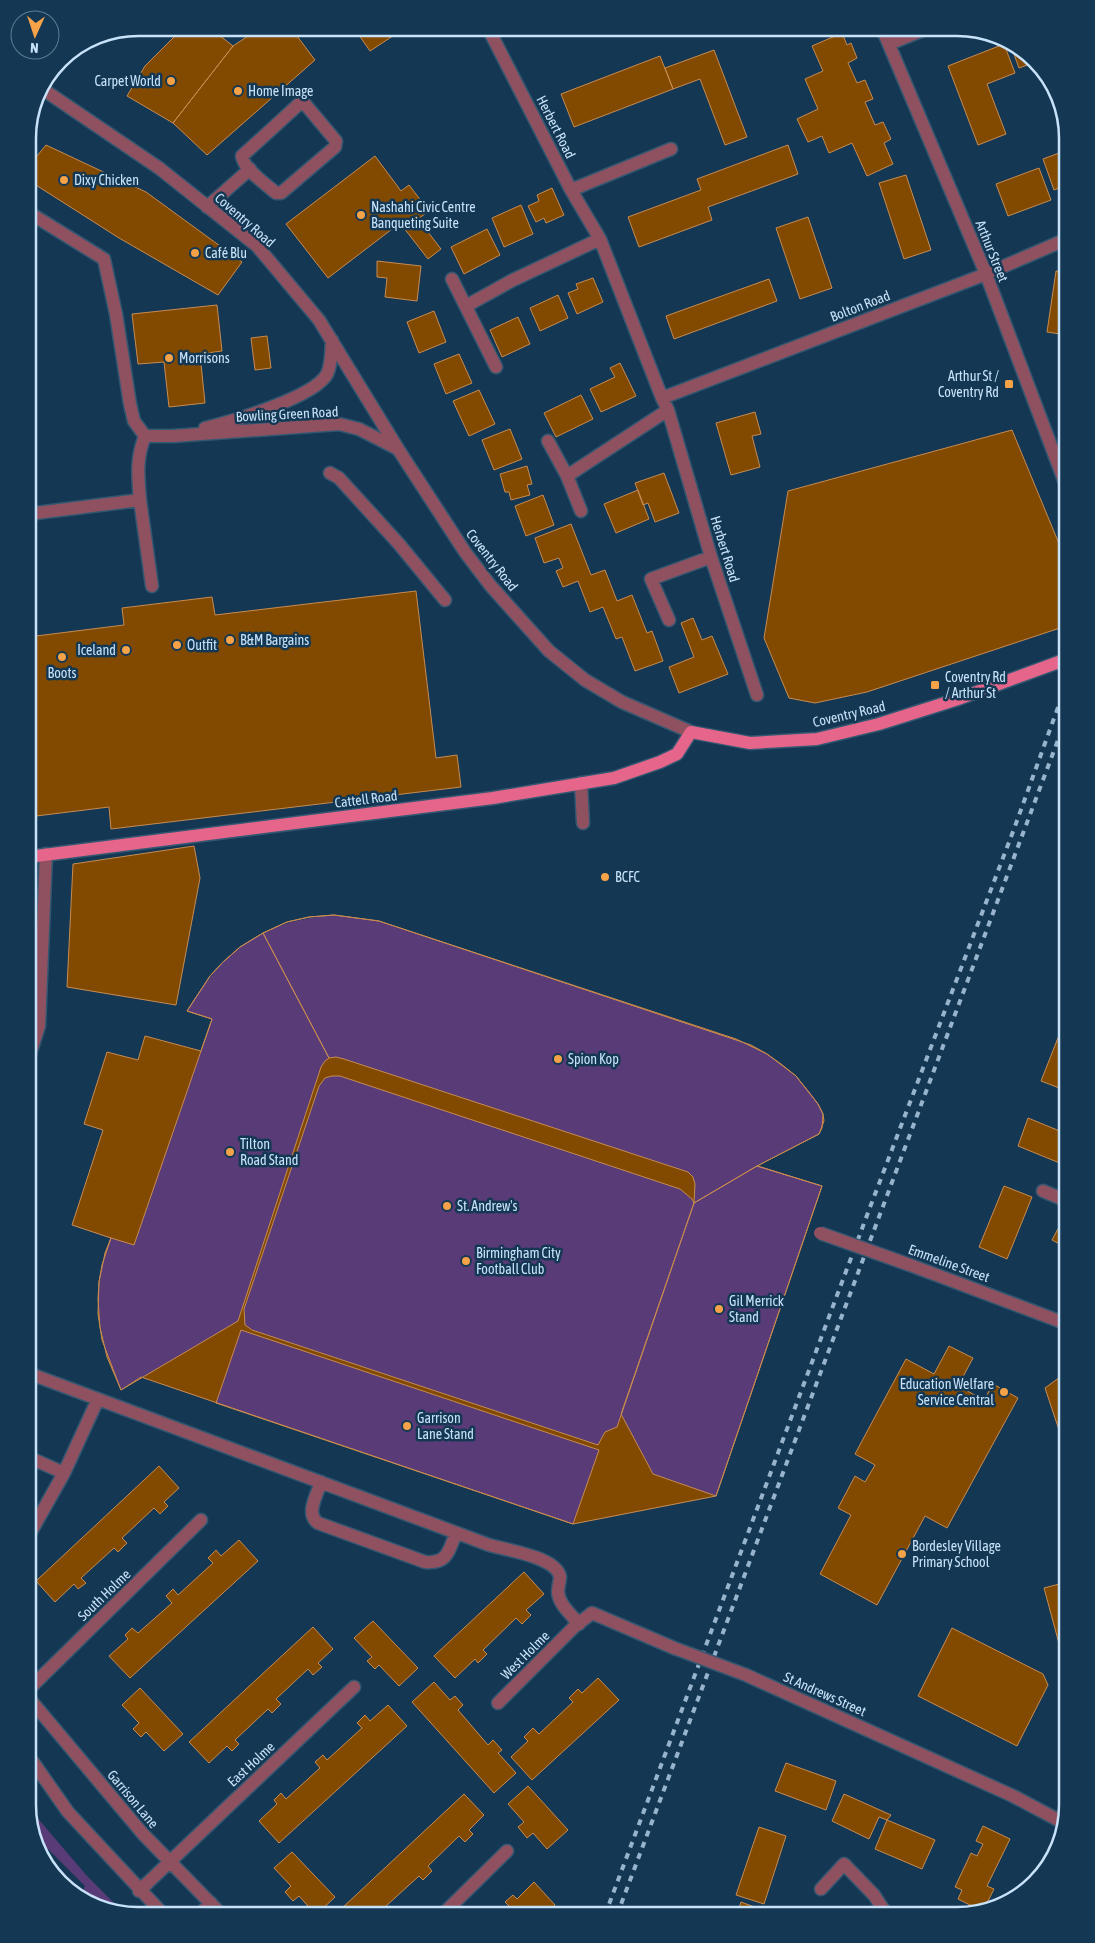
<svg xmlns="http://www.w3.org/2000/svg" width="1095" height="1943" font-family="'Asap Condensed',sans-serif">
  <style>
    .green { fill: #583b77 }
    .building { fill: #814a00; stroke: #c78b50; fill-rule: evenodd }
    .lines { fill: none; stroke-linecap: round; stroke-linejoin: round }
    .minor-casing { stroke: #345771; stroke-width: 15 }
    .major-casing { stroke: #345771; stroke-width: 15 }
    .minor { stroke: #8f5160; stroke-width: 12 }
    .major { stroke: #e5668a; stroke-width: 12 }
    .rail { stroke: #97b4cc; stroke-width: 4; stroke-dasharray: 6 6; stroke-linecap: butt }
    .minor-bridge-casing { stroke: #345771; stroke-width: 15; stroke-linecap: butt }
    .minor-bridge { stroke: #8f5160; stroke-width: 12 }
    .poi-dot { fill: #f6a248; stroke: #143853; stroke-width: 2 }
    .labels { text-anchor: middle; stroke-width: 5; stroke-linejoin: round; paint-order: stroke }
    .poi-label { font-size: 14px; fill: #c7e2f9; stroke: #143853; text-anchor: start }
    .street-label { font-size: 14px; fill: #c7e2f9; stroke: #143853 }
    .rim { fill: none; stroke: #c7e2f9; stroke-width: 2.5 }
  </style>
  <rect width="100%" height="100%" fill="#143853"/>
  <path class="green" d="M334,915l45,6 357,118c10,4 21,8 31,15 18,11 52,41 56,62 2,7 -1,12 -4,18l-62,31 65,21 -106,310 -143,28 -432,-147 -20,13c-24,-53 -30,-96 -11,-152l-38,-13 31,-95 -19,-6 23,-72 31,8 63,-9 11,-32 -25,-8c38,-62 74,-90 147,-96z
    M28,1807l59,69 37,37 -12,-4 -10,-9 -20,-6 3,-8 -47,-47 -2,4z"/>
  <path class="building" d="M183,28h27l23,18 -60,77 -46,-27 18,-30z
    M260,28h31l24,32 -108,95 -34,-32 60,-77z
    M354,28h51l-35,23z
    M842,33l5,12 4,-2 6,15 -9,5 9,20 8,-3 8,19 -8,3 10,23 8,-3 8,17 -7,4 9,21 -26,12 -15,-33 -23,10 -7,-17 -14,6 -11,-23 21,-10 -13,-30 18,-8 -11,-25z
    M1010,43l8,3 15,17 -14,5z
    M1004,44l11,29 -28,11 19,50 -28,11 -30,-79z
    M714,50l33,87 -22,8 -25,-66 -27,10 -8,-21z
    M660,56l13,33 -99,38 -13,-33z
    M46,145l100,47 96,70 -24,33 -99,-57 -91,-58v-13z
    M788,145l10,29 -90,33 4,13 -73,27 -11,-30 73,-27 -4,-11z
    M1067,150v35l-13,5 -11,-31z
    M375,156l26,35 8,-6 20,26 -11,8 23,30 -13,10 -28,-36 -72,55 -42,-54z
    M1039,168l12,32 -43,16 -12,-32z
    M906,175l25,75 -27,9 -25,-76z
    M552,188l12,27 -18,8 -2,-5 -8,4 -8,-16 11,-5 -2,-6z
    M521,205l12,29 -29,13 -12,-29z
    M808,217l24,71 -32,11 -24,-71z
    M487,229l13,26 -36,19 -13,-27z
    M377,261l44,5 -4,35 -32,-4 2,-19 -10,-1z
    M1056,271l11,1v63l-20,-3z
    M593,278l10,24 -26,12 -9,-21 10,-4 -2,-5z
    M769,279l8,22 -103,38 -8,-23z
    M558,295l10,23 -28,13 -10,-23z
    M217,305l5,46 -22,3 5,49 -36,4 -5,-45 -26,2 -6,-50z
    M434,311l12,31 -27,11 -12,-31z
    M518,317l12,27 -28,13 -12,-27z
    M267,336l4,32 -16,2 -4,-32z
    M459,354l13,29 -26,11 -12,-30z
    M620,363l16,33 -35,16 -11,-23 25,-12 -5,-9z
    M1067,387v19l-6,-16z
    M479,390l16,34 -26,12 -16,-35z
    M581,395l12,24 -37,18 -12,-24z
    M755,412l6,22 -9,2 8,31 -29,8 -15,-52z
    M510,429l12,30 -28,11 -12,-30z
    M1012,430l55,133v58l-4,6 -196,65 -52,11 -26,-5 -25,-60 24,-147z
    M527,466l5,18 -5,1 3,10 -19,5 -2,-8h-4l-5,-18z
    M664,473l15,40 -24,9 -7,-19 -5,2 -8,-22z
    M638,490l11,29 -33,14 -12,-29z
    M543,495l11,30 -28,11 -11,-30z
    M571,524l20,51 14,-5 12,31 15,-6 15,38 5,-2 11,30 -28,10 -13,-34 -6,2 -13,-32 -13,5 -12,-31 -15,6 -7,-16 7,-3 -4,-10 -15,5 -9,-25z
    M416,591l20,167 21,-3 4,32 -350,42 -2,-22 -81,10v-180l96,-12 -2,-17 90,-11 3,18z
    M693,618l9,22 10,-4 16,38 -49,19 -10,-26 25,-10 -13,-34z
    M194,846l6,32 -24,127 -109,-18 6,-123z
    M334,915l45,6 357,118 31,15 14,10 15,12 22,28 5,10 1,7 -5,13 -62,32 65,20 -106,310 -143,28 -432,-147 -20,13 -19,-50 -4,-26 1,-32 3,-17 9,-27 -39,-13 31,-95 -19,-6 23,-72 31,8 7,-24 56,15 11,-32 -25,-8 23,-35 13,-14 17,-15 23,-14 24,-11 22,-5zM332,1076h8l340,113 12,10 2,4 -77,224 -12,5 -7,13 -346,-115 -7,-5 -1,-16 75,-223 6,-8z
    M334,915l45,6 372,124 16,9 29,22 22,28 5,10 -1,14 -3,6 -62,32 -63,37 1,-19 -2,-7 -5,-5 -344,-113 -8,-2 -7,1 -66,-125 24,-11 22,-5z
    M263,933l66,125 -4,3 -4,6 -83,254 -117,69 -14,-33 -7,-30 -2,-28 1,-17 6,-29 6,-15 23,7 67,-194 11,-32 -25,-8 23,-35 13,-14 17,-15z
    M1067,1015v76l-26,-10z
    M1028,1118l39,16v32l-49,-20z
    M757,1166l65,20 -106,310 -63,-22 -32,-60 73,-211z
    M1004,1186l28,11 -25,62 -28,-12z
    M1066,1214l1,1v33l-15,-8z
    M241,1330l358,120 -26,74 -357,-121z
    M949,1346l24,12 -15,28 26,14 9,-16 25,14 -71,130 -22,-12 -48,89 -57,-31 31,-59 -13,-7 17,-32 10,6 10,-17 -20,-11 51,-95 28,15z
    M1067,1372v82l-22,-66z
    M159,1466l20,22 -15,14 4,4 -8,8 -6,-6 -32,30 5,5 -9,9 -4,-4 -33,30 5,5 -8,6 -4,-5 -19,18 -19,-21z
    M239,1540l19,21 -128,117 -21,-22 19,-17 -3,-4 7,-7 6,5 34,-30 -6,-7 7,-7 5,6 35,-32 -5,-5 8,-8 5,6z
    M524,1572l20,22 -18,16 5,5 -9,9 -6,-6 -33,32 4,4 -9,9 -3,-4 -20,19 -21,-22z
    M1067,1582v79l-3,1 -20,-74z
    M373,1621l45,47 -19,18 -20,-21 -4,4 -8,-8 5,-4 -18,-19z
    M313,1627l20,22 -15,14 4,4 -9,8 -5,-6 -32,30 5,5 -9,9 -4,-4 -33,31 4,4 -7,7 -5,-5 -18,17 -20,-21z
    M952,1628l91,46 5,11 -31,61 -99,-50z
    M598,1678l21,22 -87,80 -21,-23 17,-16 -4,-4 9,-9 6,6 34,-32 -4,-4 9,-9 4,4z
    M434,1682l16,18 5,-4 8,9 -5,5 30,35 5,-5 9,10 -4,3 18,20 -22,20 -82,-91z
    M140,1688l43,46 -19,17 -18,-19 -5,5 -8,-8 6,-6 -17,-18z
    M388,1705l19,21 -128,117 -20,-22 18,-17 -3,-4 7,-7 5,6 34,-31 -5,-6 8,-7 4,5 35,-32 -5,-5 8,-8 5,6z
    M786,1763l50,18 -10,29 -51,-19z
    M1067,1770v19l-8,-4z
    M528,1786l40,44 -21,19 -14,-16 -6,5 -9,-11 6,-5 -16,-18z
    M464,1794l20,21 -15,15 4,4 -8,8 -6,-6 -31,30 4,5 -9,9 -4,-4 -33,30 5,5 -5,4h-4l-3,-3 -4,3h-28l-6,-6z
    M844,1794l47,21 -4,5 -8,-3 -10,22 -37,-18z
    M887,1820l48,20 -13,29 -47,-20z
    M983,1826l27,13 -23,47 7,3 -10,20 -4,1 -22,-11 4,-9 -7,-3 16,-34 6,3 6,-12 -7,-3z
    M759,1827l27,9 -22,68 -28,-9z
    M292,1852l43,45 -19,18 -17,-19 -6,5 -8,-9 6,-6 -17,-18z
    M534,1882l21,23 -11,10h-44l9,-9 -4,-4 8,-7 4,4z
    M741,1902l27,10 -1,3h-30z
    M935,1909h28v5l-28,1z"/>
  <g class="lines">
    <g class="minor-casing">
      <path id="minor" d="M488,28l83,162 29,49 62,159 6,12 43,147 46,138
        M882,28l104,246 81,214
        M889,44l39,-16
        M41,88l118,80 98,78 62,74 79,129 67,103 25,33 59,66 36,29 37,22 69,30
        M299,104h6l31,37 -1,6 -54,46h-5c-10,-9 -32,-23 -34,-37z
        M571,190l100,-41
        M207,207l43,-38
        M28,212l76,47 12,55 14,90 4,17 11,15
        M452,279l44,88
        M466,306l45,-25 89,-42
        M662,398l324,-124 81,-35
        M205,428c26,-6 110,-31 122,-54 5,-10 4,-23 5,-34
        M548,441l19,35
        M330,473l9,5 60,66 46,56
        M140,500l12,86
        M581,511l-14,-35 101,-66
        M28,514l112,-14c-2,-24 -4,-42 5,-64h28l166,-12 20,5 39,20
        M669,620l-18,-41 60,-22
        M581,783l2,40
        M28,1060l11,-34 7,-172
        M1043,1191l24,10
        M910,1265l157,59
        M28,1373l461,172c17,5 68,12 71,32 0,4 -2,10 -2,15 1,13 13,22 21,32
        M28,1457l36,16
        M321,1482c-4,13 -16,32 -3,41l107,39c23,2 24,-12 31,-29
        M28,1537l36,-64 34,-74
        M746,1675l267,121 49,26
        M28,1690l173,-170
        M28,1697l115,137 79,81
        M498,1703l76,-76 18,-14 82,35
        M28,1755l40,57 96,103
        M821,1889l23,-25 30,31 13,20
        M139,1891l215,-204
        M199,1915l12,-12
        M442,1915l65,-64"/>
    </g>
    <g class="major-casing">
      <path id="major" d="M28,857l465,-59 121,-20 46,-16 17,-8 14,-22 59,11 67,-4 62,-15 79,-25 109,-40"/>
    </g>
    <use href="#minor" class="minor"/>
    <use href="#major" class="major"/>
    <path class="rail" d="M605,1915l264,-705 145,-381 51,-141
      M617,1915l450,-1199"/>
    <g class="minor-bridge-casing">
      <path id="minor-bridge" d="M820,1233l90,32
        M674,1648l72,27"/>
    </g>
    <use href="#minor-bridge" class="minor-bridge"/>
  </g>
  <g class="poi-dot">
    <circle cx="171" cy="81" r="5"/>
    <circle cx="238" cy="91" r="5"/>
    <circle cx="64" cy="180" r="5"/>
    <circle cx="361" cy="215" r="5"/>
    <circle cx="195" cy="253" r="5"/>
    <circle cx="169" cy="358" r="5"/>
    <rect x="1004" y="379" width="10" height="10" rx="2.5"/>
    <circle cx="230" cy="640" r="5"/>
    <circle cx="177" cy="645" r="5"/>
    <circle cx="126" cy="650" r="5"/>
    <circle cx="62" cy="657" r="5"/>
    <rect x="930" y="680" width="10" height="10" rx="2.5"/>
    <circle cx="605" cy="877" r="5"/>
    <circle cx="558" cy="1059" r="5"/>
    <circle cx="230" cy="1152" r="5"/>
    <circle cx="447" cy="1206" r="5"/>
    <circle cx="466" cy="1261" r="5"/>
    <circle cx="719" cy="1309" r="5"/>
    <circle cx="1004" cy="1392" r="5"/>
    <circle cx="407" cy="1426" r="5"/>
    <circle cx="902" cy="1554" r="5"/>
  </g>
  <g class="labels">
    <g class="poi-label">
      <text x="161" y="86" text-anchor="end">Carpet World</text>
      <text x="248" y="96">Home Image</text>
      <text x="74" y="185">Dixy Chicken</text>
      <text x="371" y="212">Nashahi Civic Centre<tspan x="371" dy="16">Banqueting Suite</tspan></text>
      <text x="205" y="258">Café Blu</text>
      <text x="179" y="363">Morrisons</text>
      <text x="999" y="381" text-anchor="end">Arthur St /<tspan x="999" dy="16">Coventry Rd</tspan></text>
      <text x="240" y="645">B&amp;M Bargains</text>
      <text x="187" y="650">Outfit</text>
      <text x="116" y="655" text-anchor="end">Iceland</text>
      <text x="62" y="678" text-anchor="middle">Boots</text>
      <text x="945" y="682">Coventry Rd<tspan x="945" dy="16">/ Arthur St</tspan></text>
      <text x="615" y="882">BCFC</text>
      <text x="568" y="1064">Spion Kop</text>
      <text x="240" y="1149">Tilton<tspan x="240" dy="16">Road Stand</tspan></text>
      <text x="457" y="1211">St. Andrew's</text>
      <text x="476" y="1258">Birmingham City<tspan x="476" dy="16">Football Club</tspan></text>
      <text x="729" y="1306">Gil Merrick<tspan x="729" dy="16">Stand</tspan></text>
      <text x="994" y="1389" text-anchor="end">Education Welfare<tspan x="994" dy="16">Service Central</tspan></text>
      <text x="417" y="1423">Garrison<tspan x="417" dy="16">Lane Stand</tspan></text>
      <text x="912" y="1551">Bordesley Village<tspan x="912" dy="16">Primary School</tspan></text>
    </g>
    <g class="street-label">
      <text transform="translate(556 127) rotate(63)" y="5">Herbert Road</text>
      <text transform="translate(245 220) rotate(41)" y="5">Coventry Road</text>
      <text transform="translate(992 251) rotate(68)" y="5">Arthur Street</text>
      <text transform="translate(860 306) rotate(-21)" y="5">Bolton Road</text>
      <text transform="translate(287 414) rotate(-3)" y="5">Bowling Green Road</text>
      <text transform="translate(725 549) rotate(73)" y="5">Herbert Road</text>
      <text transform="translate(492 560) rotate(52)" y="5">Coventry Road</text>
      <text transform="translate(849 714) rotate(-13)" y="5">Coventry Road</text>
      <text transform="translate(366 799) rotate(-7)" y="5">Cattell Road</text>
      <text transform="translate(949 1263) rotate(20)" y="5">Emmeline Street</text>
      <text transform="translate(104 1595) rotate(-44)" y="5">South Holme</text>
      <text transform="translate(525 1655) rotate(-45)" y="5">West Holme</text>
      <text transform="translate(825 1694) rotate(24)" y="5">St Andrews Street</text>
      <text transform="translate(251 1764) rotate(-43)" y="5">East Holme</text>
      <text transform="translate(133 1799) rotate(50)" y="5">Garrison Lane</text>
    </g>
  </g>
  <path d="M0 0H1095V1943H0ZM138 36H957A102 102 0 0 1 1059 138V1805A102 102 0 0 1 957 1907H138A102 102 0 0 1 36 1805V138A102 102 0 0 1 138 36Z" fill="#143853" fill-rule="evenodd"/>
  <path class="rim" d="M138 36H957A102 102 0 0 1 1059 138V1805A102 102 0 0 1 957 1907H138A102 102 0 0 1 36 1805V138A102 102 0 0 1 138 36Z"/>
  <g transform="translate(35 35) rotate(183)"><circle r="24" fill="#143853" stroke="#5c7c95"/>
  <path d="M0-4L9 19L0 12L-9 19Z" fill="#f6a248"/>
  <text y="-8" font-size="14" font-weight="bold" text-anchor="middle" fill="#c7e2f9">N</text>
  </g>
</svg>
